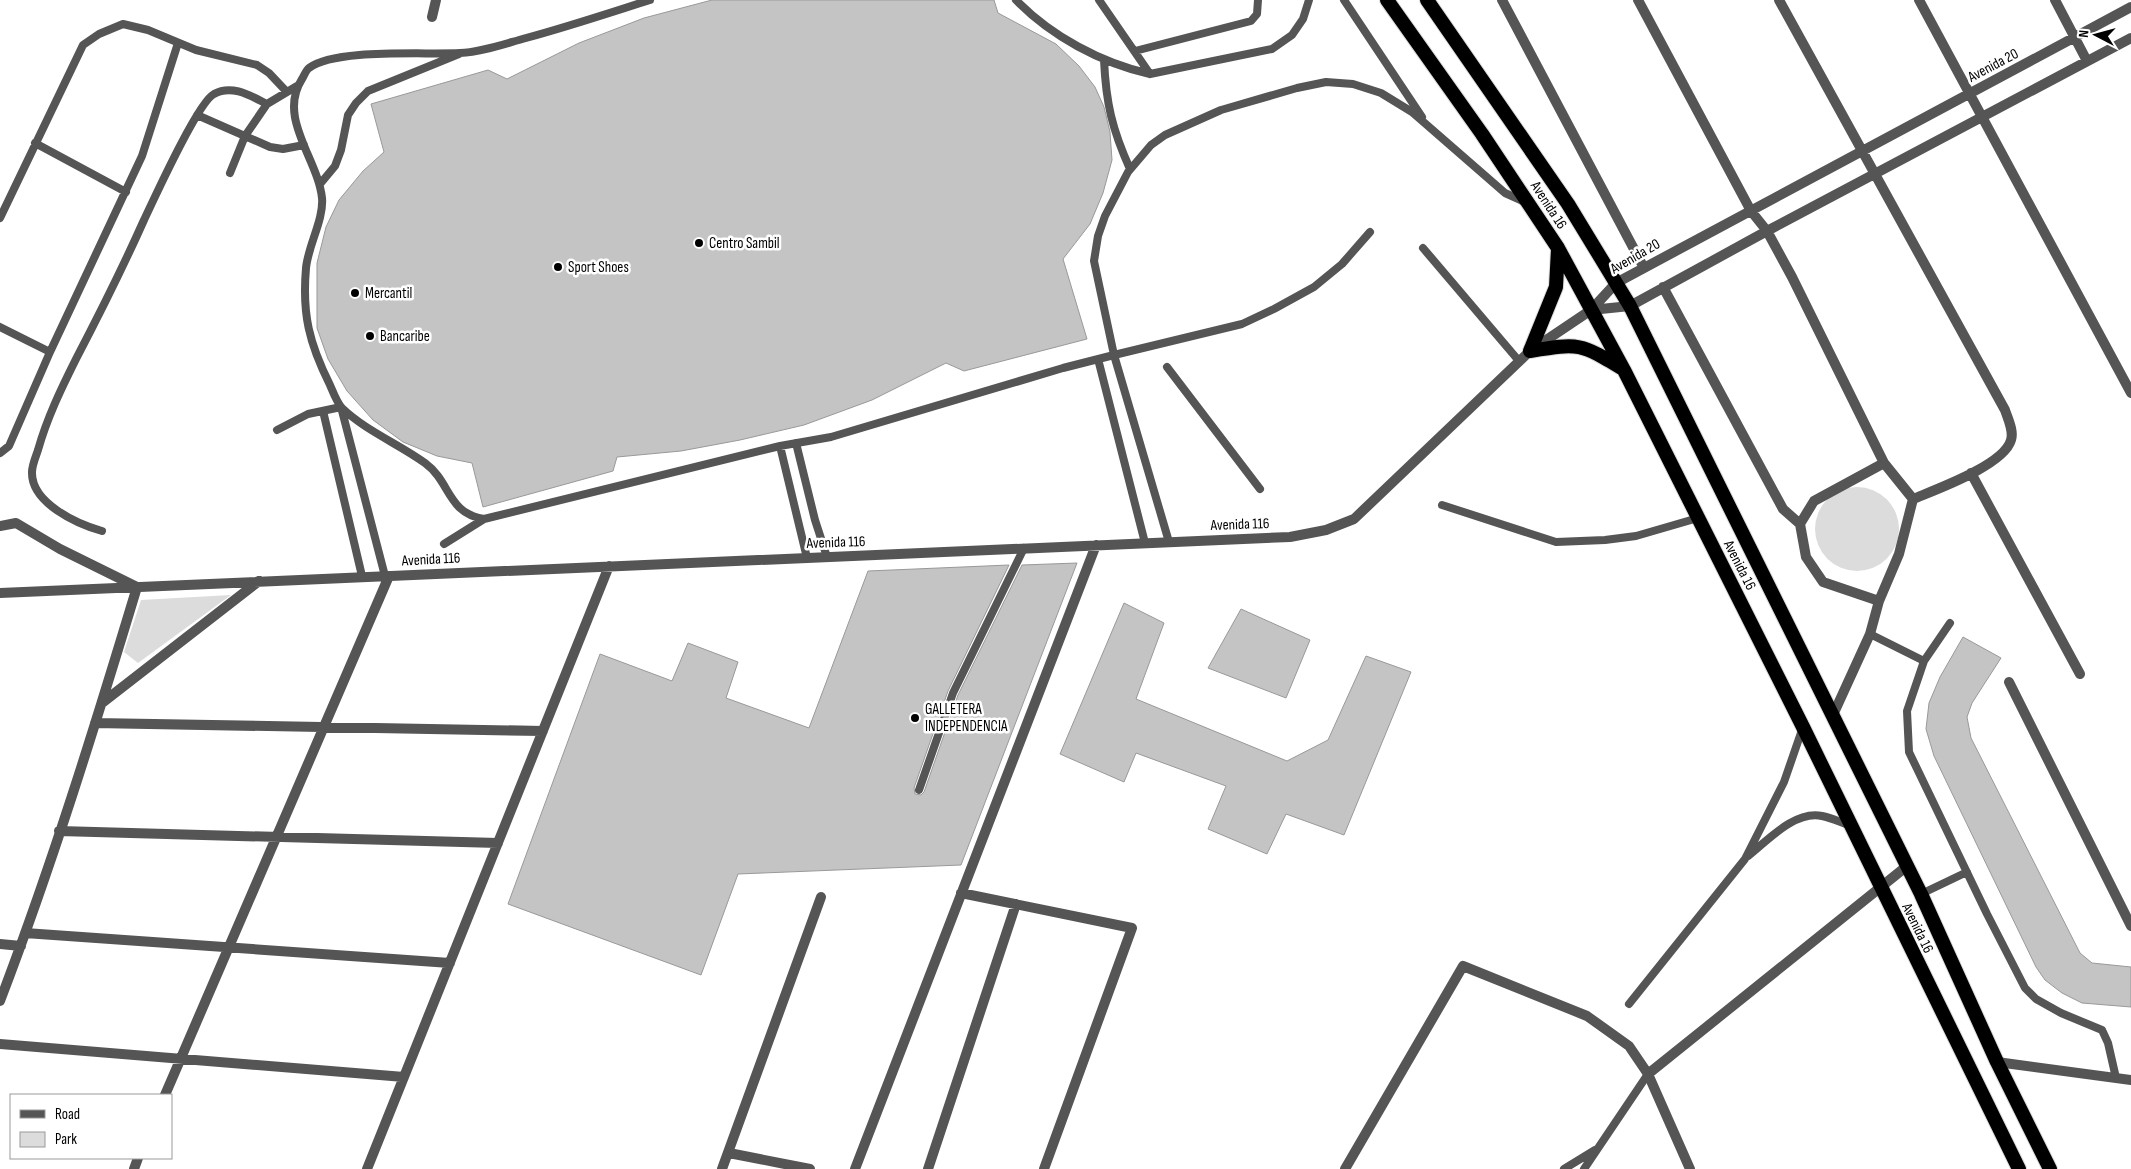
<svg xmlns="http://www.w3.org/2000/svg" width="2131" height="1169" font-family="'Sofia Sans Condensed',sans-serif">
  <style>
    .green { fill: #dcdcdc }
    .building { fill: #c4c4c4; stroke: #999 }
    .lines { fill: none; stroke-linecap: round; stroke-linejoin: round }
    .trunk-casing { stroke: #dbdbdb; stroke-width: 16 }
    .service { stroke: #555; stroke-width: 8 }
    .minor { stroke: #555; stroke-width: 10 }
    .trunk { stroke: #000; stroke-width: 14 }
    .poi-dot { fill: #000; stroke: #fff; stroke-width: 2 }
    .labels { text-anchor: middle; stroke-width: 5; stroke-linejoin: round; paint-order: stroke }
    .street-label { font-size: 15px; fill: #000; stroke: #fff }
    .poi-label { font-size: 15px; fill: #000; stroke: #fff; text-anchor: start }
  </style>
  <rect width="100%" height="100%" fill="#fff"/>
  <path class="green" d="M1815 529a42 42 0 1 1 84 0a42 42 0 1 1-84 0Z
    M231,595l-93,68 -14,-11 17,-52z"/>
  <path class="building" d="M712,0h282l4,13 58,31 23,22 16,21 9,20 6,25 2,28 -9,33 -13,31 -27,35 24,80 -123,32 -18,-8 -74,37 -68,25 -64,15 -59,11 -64,6 -4,14 -130,36 -11,-44 -35,-7 -34,-14 -30,-22 -26,-29 -19,-32 -11,-31v-65l9,-36 13,-27 24,-29 21,-19 -13,-48 117,-34 19,9 72,-36 65,-25z
    M1077,563l-116,302 -223,9 -37,101 -193,-71 92,-250 72,27 16,-38 50,19 -12,36 83,30 59,-157 141,-6 -61,126 -34,97 1,6 6,1 3,-3 34,-97 64,-130z
    M1124,603l40,20 -28,76 151,62 41,-21 38,-84 45,16 -67,163 -58,-21 -19,40 -59,-25 18,-43 -90,-33 -12,29 -64,-28z
    M1241,609l69,31 -24,58 -78,-30z
    M1963,637l38,21 -29,45 -5,14 4,21 109,215 12,10 39,4v40l-49,-4 -20,-10 -17,-13 -9,-13 -102,-211 -8,-27 3,-26 11,-26z"/>
  <g class="lines">
    <g class="trunk-casing">
      <path id="trunk" d="M1387,0l95,134 76,114 66,122 179,357 216,442
        M1427,0l141,204 62,102 291,588 76,168 53,107
        M1530,351l26,-64 2,-38
        M1530,351c50,-8 50,-8 93,18"/>
    </g>
    <path class="service" d="M650,0c-41,13 -83,27 -124,38 -22,6 -44,14 -66,15 -35,2 -125,-5 -151,15 -3,2 -5,8 -7,11 -25,39 16,80 20,119 2,21 -14,48 -16,70 -4,46 3,75 24,117 3,7 7,18 12,23 24,23 57,36 83,55 26,19 22,50 59,56l296,-73 51,-9 232,-69 51,-13 -20,-94 4,-25 7,-20 23,-44 23,-27 14,-10 56,-25 76,-22 29,-6 27,2 28,9 31,19 93,81 20,9
      M1016,0c35,36 85,63 134,74l122,-25 20,-14 11,-16 6,-19
      M1099,0l51,74
      M1344,0l78,117
      M1135,51l116,-30 6,-7 1,-14
      M1104,60c2,43 8,69 26,109
      M197,115l73,32 13,2 21,-4
      M35,143l91,49
      M230,173l15,-37 22,-32
      M320,184l15,-18 6,-16 7,-35 8,-12 12,-12 91,-37
      M0,218l83,-173 16,-11 24,-10 25,6 48,20 61,15 12,8 17,18
      M1423,248l96,113
      M0,327l50,25
      M1098,359l47,184
      M1167,367l93,122
      M323,411l39,165
      M277,430l31,-16 33,-7 44,169
      M796,443l19,77 12,37
      M780,446l27,112
      M0,453l9,-7 41,-94 92,-196 36,-113
      M1442,505l114,37 49,-2 31,-4 62,-18
      M102,531c-25,-7 -71,-28 -70,-59 0,-7 4,-16 6,-22 9,-32 23,-61 38,-91 24,-46 47,-92 68,-139 10,-21 54,-118 70,-126 18,-10 37,2 53,10l30,-18
      M1169,542l-55,-187 128,-31 32,-15 40,-22 28,-23 28,-32
      M444,544l40,-25
      M1870,634l54,27 -17,50 2,41 78,162 38,74 11,11 25,14 41,17 6,13 8,35
      M1924,661l26,-38
      M919,790l34,-97 71,-145
      M1748,856c19,-15 47,-46 74,-40 10,2 20,7 30,10
      M1921,894l46,-22
      M1629,1004l116,-145 39,-77 19,-55
      M1564,1169l31,-19
      M1584,1169l64,-95"/>
    <path class="minor" d="M1502,0l142,268
      M1638,0l113,211 16,20 25,46 92,186 29,36 -14,55 -20,47 -9,33 -37,81
      M1779,0l226,410c3,9 9,21 6,30 -7,25 -74,49 -98,59
      M1919,0l212,393
      M2055,0l32,61
      M432,17l4,-17
      M1663,287l120,222 17,15
      M1591,310l39,-4 137,-75 364,-193
      M1971,473l109,201
      M0,526l16,-3 44,26 77,38c-42,139 -85,278 -137,414
      M0,593l1290,-56 36,-7 28,-11 176,-168 61,-41 25,-27 515,-276
      M1879,601l-56,-19 -17,-25 -6,-33 14,-23 70,-38
      M2009,682l122,244
      M102,703l157,-122
      M95,723l448,8
      M59,831l439,12
      M961,893l171,35 -88,241
      M25,933l425,30
      M0,944l21,2
      M0,1044l404,33
      M1997,1062l134,18
      M165,1095l224,-519
      M729,1153l81,16
      M134,1169l4,-11
      M367,1169l242,-603
      M722,1169l99,-272
      M855,1169l241,-624
      M928,1169l88,-265
      M1345,1169l118,-203 124,50 42,30 19,28
      M1690,1169l-42,-95 259,-208"/>
    <use href="#trunk" class="trunk"/>
  </g>
  <g class="poi-dot">
    <circle cx="699" cy="243" r="5"/>
    <circle cx="558" cy="267" r="5"/>
    <circle cx="355" cy="293" r="5"/>
    <circle cx="370" cy="336" r="5"/>
    <circle cx="915" cy="718" r="5"/>
  </g>
  <g class="labels">
    <g class="street-label">
      <text transform="translate(1993 65) rotate(-28)" y="5">Avenida 20</text>
      <text transform="translate(1549 205) rotate(57)" y="5">Avenida 16</text>
      <text transform="translate(1635 256) rotate(-30)" y="5">Avenida 20</text>
      <text transform="translate(1240 524) rotate(-2)" y="5">Avenida 116</text>
      <text transform="translate(836 542) rotate(-2)" y="5">Avenida 116</text>
      <text transform="translate(431 559) rotate(-3)" y="5">Avenida 116</text>
      <text transform="translate(1740 565) rotate(63)" y="5">Avenida 16</text>
      <text transform="translate(1918 928) rotate(64)" y="5">Avenida 16</text>
    </g>
    <g class="poi-label">
      <text x="709" y="248">Centro Sambil</text>
      <text x="568" y="272">Sport Shoes</text>
      <text x="365" y="298">Mercantil</text>
      <text x="380" y="341">Bancaribe</text>
      <text x="925" y="714">GALLETERA<tspan x="925" dy="17">INDEPENDENCIA</tspan></text>
    </g>
  </g>
  <rect x="10" y="1094" width="162" height="65" fill="#ffffff" stroke="#999999"/>
  <rect x="20" y="1110" width="25" height="8" fill="#555555" stroke="#999999"/>
  <text x="55" y="1119" font-size="15" fill="#000000">Road</text>
  <rect x="20" y="1132" width="25" height="15" fill="#dcdcdc" stroke="#999999"/>
  <text x="55" y="1144" font-size="15" fill="#000000">Park</text>
  <g transform="translate(2096 35) rotate(276)" stroke="#ffffff" stroke-width="4" paint-order="stroke">
  <path d="M0-4L9 19L0 12L-9 19Z" fill="#000000"/>
  <text y="-8" font-size="14" font-weight="bold" text-anchor="middle" fill="#000000">N</text>
  </g>
</svg>
